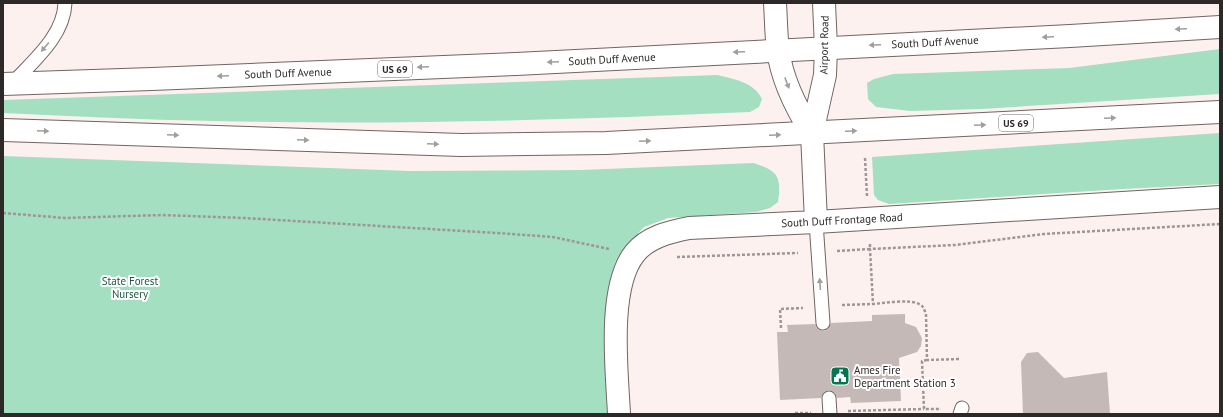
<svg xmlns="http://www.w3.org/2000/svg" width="1223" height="417" font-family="'PT Sans',sans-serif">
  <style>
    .green { fill: #a4dfc2 }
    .building { fill: #c4b9b6 }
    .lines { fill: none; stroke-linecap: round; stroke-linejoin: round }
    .lane-casing { stroke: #706563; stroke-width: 15 }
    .street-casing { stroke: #706563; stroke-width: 24 }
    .secondary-casing { stroke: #706563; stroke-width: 24 }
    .primary-casing { stroke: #706563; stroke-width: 24 }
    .path { stroke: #9e9695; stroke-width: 2.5; stroke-dasharray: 3 2; stroke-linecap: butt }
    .lane { stroke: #fff; stroke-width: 13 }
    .street { stroke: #fff; stroke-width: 22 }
    .secondary { stroke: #fff; stroke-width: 22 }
    .primary { stroke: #fff; stroke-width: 22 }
    .oneway { fill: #a09f9e }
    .labels { text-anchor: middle; stroke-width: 4; stroke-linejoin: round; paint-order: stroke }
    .shield { fill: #fff; stroke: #6c6968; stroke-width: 1 }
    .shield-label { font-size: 10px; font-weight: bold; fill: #2d2928 }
    .street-label { font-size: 11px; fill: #2d2928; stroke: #fff }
    .park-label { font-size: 11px; fill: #20563f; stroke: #fff }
    .poi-label { font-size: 11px; fill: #2d2928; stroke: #fff; text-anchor: start }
  </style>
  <rect width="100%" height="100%" fill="#fdf1ef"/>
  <path class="green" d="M1220,49v45l-238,15 -72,2 -34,-4 -8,-8 -1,-16 7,-4 19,-5 176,-6z
    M717,75c17,4 37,7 45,24l-3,8 -9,5c-179,8 -358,13 -537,9 -70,-1 -140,-5 -210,-8v-13z
    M1220,133v51l-97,5 -234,15 -11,-4 -4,-5 -2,-38z
    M3,156l407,15 171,-1 173,-7c23,8 28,12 24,39l-8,6 -14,4 -88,6 -24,9 -19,20 -10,16 -7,25 -3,44 2,82h-604z"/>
  <path class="building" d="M905,314v9l11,4 6,11 -1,8 -4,6 -18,6 2,43 -50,2 -1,-6 -13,1 -2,-5 -6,-3 -5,2 -3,6 -41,2 -3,-68h11l-1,-7 28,-1 4,6 5,1 4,-2 3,-6 41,-2v-6z
    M1038,352l26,26 43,-6 3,42h-87l-2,-52 6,-9z"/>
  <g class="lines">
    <g class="lane-casing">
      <path id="lane" d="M13,83c20,-22 51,-47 52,-80
        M816,222l7,101
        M829,398l1,16
        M960,414l2,-6"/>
    </g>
    <g class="street-casing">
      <path id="street" d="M812,133l4,89
        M619,414c-2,-42 -12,-127 16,-161 13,-16 34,-21 54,-25l127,-6 404,-25"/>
    </g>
    <g class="secondary-casing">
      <path id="secondary" d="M775,3c1,15 1,32 3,47 4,30 18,58 34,83
        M812,133l13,-58 1,-27 -2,-45"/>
    </g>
    <g class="primary-casing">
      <path id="primary" d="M3,84l149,-5 364,-15 554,-28 150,-9
        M3,130l458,15 145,-2 614,-31"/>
    </g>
    <path class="path" d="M865,158l2,38
      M3,213l62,5 97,-3 82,3 253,15 56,4 56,12
      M837,251l33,-2v-6
      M677,257l121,-4
      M842,305l31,-1
      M781,328l-1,-19 23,-1
      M959,359l-32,1 -1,-46c-2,-4 -2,-8 -7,-10 -10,-5 -34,-1 -46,0l-3,-55 85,-4 89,-11 176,-10
      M927,360l-5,1 2,48h17
      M848,411l76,-2
      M795,413h16"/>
    <use href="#lane" class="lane"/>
    <use href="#street" class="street"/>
    <use href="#secondary" class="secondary"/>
    <use href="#primary" class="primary"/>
  </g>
  <defs><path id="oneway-solid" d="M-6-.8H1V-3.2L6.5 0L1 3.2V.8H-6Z"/></defs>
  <g class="oneway">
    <use href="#oneway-solid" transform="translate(1181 29) rotate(177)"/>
    <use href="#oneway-solid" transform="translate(1048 37) rotate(177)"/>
    <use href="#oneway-solid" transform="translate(875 45) rotate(177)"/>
    <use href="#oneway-solid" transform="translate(45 47) rotate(130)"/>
    <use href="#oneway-solid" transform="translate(739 52) rotate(177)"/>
    <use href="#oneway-solid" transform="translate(553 62) rotate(177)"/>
    <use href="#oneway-solid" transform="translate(423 67) rotate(178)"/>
    <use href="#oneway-solid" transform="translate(223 76) rotate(178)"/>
    <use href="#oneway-solid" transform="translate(787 83) rotate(69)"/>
    <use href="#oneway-solid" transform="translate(1110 118) rotate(-3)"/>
    <use href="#oneway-solid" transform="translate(980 125) rotate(-3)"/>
    <use href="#oneway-solid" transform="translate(43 131) rotate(2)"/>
    <use href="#oneway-solid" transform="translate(851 131) rotate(-3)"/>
    <use href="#oneway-solid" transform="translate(173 135) rotate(2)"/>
    <use href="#oneway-solid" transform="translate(775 135) rotate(-2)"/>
    <use href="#oneway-solid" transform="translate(303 140) rotate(2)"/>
    <use href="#oneway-solid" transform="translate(645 141) rotate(-3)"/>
    <use href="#oneway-solid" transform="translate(433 144) rotate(2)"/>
    <use href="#oneway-solid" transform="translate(820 284) rotate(-94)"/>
  </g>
  <defs>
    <g id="civic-square" transform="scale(1)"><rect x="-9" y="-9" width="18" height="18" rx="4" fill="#027650" stroke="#fff"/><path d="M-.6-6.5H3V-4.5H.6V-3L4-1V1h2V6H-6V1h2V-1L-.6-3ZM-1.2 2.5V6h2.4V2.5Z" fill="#fff"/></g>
  </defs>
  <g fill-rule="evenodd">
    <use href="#civic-square" x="840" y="376"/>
  </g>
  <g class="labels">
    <g class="shield">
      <rect x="378" y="61" width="34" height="16" rx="3"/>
      <rect x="999" y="115" width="34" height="16" rx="3"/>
    </g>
    <g class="shield-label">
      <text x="395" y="73">US 69</text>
      <text x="1016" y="127">US 69</text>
    </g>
    <g class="street-label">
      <text transform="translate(935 42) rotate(-3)" y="4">South Duff Avenue</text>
      <text transform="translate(824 45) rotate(-89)" y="4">Airport Road</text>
      <text transform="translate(612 59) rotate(-3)" y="4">South Duff Avenue</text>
      <text transform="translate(288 73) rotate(-2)" y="4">South Duff Avenue</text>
      <text transform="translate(842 220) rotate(-3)" y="4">South Duff Frontage Road</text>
    </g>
    <g class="park-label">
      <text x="130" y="285">State Forest<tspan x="130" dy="13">Nursery</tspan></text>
    </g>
    <g class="poi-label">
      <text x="854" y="374">Ames Fire<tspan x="854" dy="13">Department Station 3</tspan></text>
    </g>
  </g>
  <rect width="1223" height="417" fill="none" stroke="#2d2928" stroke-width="8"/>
</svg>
